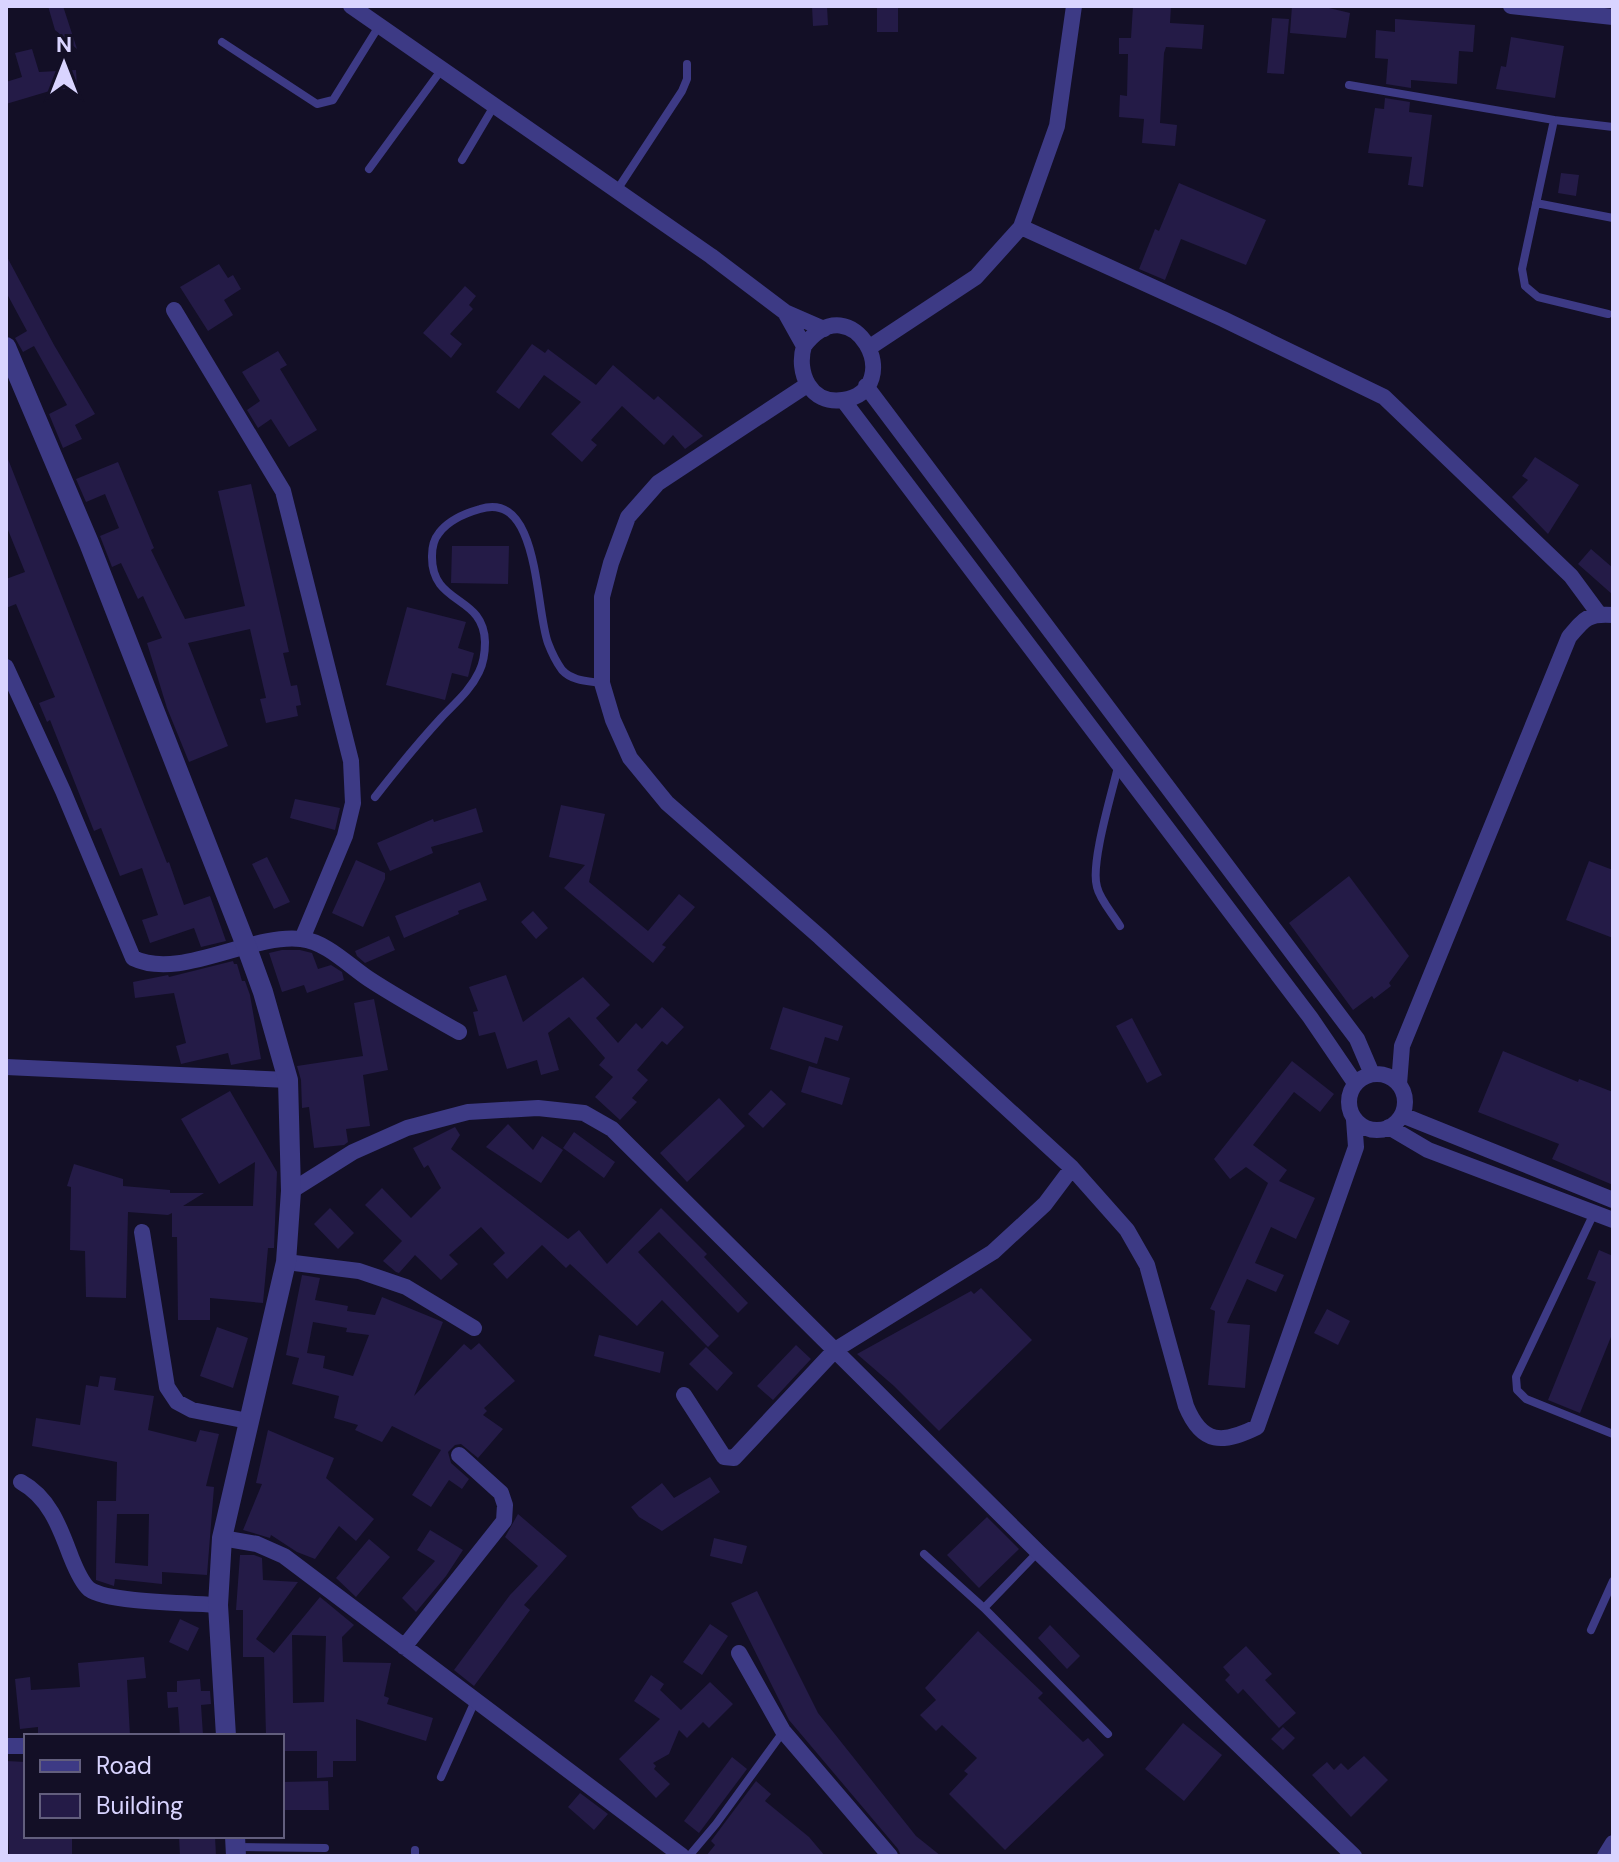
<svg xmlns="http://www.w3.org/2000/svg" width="1619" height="1862" font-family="'DM Sans',sans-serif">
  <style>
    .building { fill: #241b47; fill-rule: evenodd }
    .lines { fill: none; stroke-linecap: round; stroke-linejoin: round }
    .service { stroke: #3d3a85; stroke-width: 8 }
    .minor { stroke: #3d3a85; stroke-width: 16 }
    .tertiary { stroke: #3d3a85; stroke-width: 20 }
  </style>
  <rect width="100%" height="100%" fill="#130f26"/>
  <path class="building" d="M48,6h15l14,43 -22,-19z
    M812,6h15l1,19 -15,1z
    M877,6h21v26h-21z
    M1133,6h38l-1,17 34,2 -2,24 -36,-2 -2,6 -4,70 17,2 -2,21 -33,-3 2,-24 -25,-2 1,-22 7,1 1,-42h-9v-16h12z
    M1292,6l37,2 21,5 -4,25 -56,-5z
    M1272,18l17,1 -5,55 -17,-1z
    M1395,19l80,6 -2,27 -14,-1 -2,33 -46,-4v8l-25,-4 2,-25 -13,-1 1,-28 19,2z
    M1511,37l53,9 -9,52 -59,-9 5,-23 5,1z
    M32,49l7,23 37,-2 1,18 -24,2 -47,14v-22l16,-5 -7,-24z
    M1385,98l25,4 -1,10 23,3 -9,72 -15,-2 4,-28 -44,-4 7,-45 9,1z
    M1561,173l18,2 -3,21 -18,-3z
    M1179,183l87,37 -20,45 -65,-26 -16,41 -26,-11 16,-40 4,2z
    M6,255l48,90 41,69 -20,11 7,14 -19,9 -14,-34 18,-9 -33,-59 -11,6 -8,-14 12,-7 -21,-39z
    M219,264l9,14 5,-3 8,14 -17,11 9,15 -25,16 -28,-44z
    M465,286l11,10 -7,9 4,4 -23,25 12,10 -11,14 -28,-25z
    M532,344l13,9 3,-4 48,36 17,-20 41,35 4,-4 45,40 -18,13 -12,-14 -9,10 -42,-39 -31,34 6,5 -15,17 -31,-28 30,-32 -37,-27 -25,34 -23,-17z
    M278,351l9,14 -7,4 37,61 -28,17 -18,-28 -13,9 -11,-18 13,-9 -18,-29z
    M6,454l161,409 2,-1 15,43 26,-9 16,45 -25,6 -7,-19 -44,15 -8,-23 16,-5 -16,-47 -22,8 -19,-48 -7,3 -44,-111 -3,2 -8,-19 16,-6 -39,-93 -10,4v-29l19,-7 -19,-47z
    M1535,457l44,28 -31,49 -36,-37 16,-17 -6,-4z
    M118,462l36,86 -3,2 34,69 60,-13 -27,-115 33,-7 38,168 -6,1 8,33 6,-1 4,20 -5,1 2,10 -32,7 -6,-24 6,-1 -16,-69 -62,14 40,103 -39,16 -22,-54 -20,-65 15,-5 -19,-42 -5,3 -17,-36 -9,4 -12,-31 19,-8 -14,-34 -19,8 -10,-23z
    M452,546h57l-1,38 -57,-1z
    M1591,549l22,19v27l-35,-31z
    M407,607l59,15 -8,26 16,5 -6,24 -16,-4 -7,27 -59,-15z
    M295,799l45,9 -5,22 -45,-12z
    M561,805l44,9 -16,68 59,49 31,-37 16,13 -33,38 4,2 -13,16 -89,-75 21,-23 -36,-8z
    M476,808l7,24 -52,15 2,6 -43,18 -13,-28 56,-24 1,3z
    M267,857l23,45 -16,7 -22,-45z
    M356,860l29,13v6l-22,48 -31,-14z
    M1589,861l24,9v68l-47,-18z
    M1349,876l60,80 -20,27 2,3 -17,13 -2,-3 -19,14 -64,-87z
    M480,882l7,18 -29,11 1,3 -55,24 -9,-22z
    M533,911l15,17 -12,11 -15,-17z
    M389,936l6,14 -30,13 -8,-7 -2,-5z
    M282,950h18l12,3 6,16 13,-4 11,7 2,8 -37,13 -3,-8 -22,7 -13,-39z
    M233,961l1,3h3l5,17h3l5,14 11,64 -30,6 -3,-12 -47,11 -5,-18 10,-3 -12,-50 -39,5 -2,-16 35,-7 1,2z
    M506,975l17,47 60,-45 27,28 -14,13 22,25 18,-20 6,6 20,-22 22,20 -17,18 -5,-4 -25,29 11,10 -16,18 5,4 -17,18 -25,-23 18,-20 -14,-12 6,-7 -36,-41 -21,16 11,37 -18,5 -4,-15 -30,9 -12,-37 -16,4 -6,-24 5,-1 -9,-24z
    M374,999l14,71 -25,5 7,51 -24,3 2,13 -4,3 -30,3 -5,-41 -7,1 -1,-28 -4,-14 66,-10 -9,-53z
    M783,1007l60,19 -5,15 -13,-4 -8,27 -47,-15z
    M1132,1018l30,57 -15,8 -31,-57z
    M1503,1051l75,31 1,-3 34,13v93l-61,-26 7,-15 -81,-32z
    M1292,1061l42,33 -14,18 -26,-20 -41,53 34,25 -8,11 36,17 -19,41 -25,-12 -16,36 29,12 -8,17 -29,-13 -20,44 23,2 -5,63 -37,-3 7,-74 -5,-2 58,-126 -22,-16 -16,12 -16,-20z
    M809,1066l41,12 -8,27 -41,-13z
    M771,1090l15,14 -23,24 -15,-14z
    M230,1091l47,81 -3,76h-6l-5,55 -53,-5v22h-32l-1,-83h-5v-24l-4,2 -40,-3 -2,86 -40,-1 -1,-46 -15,-1 1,-63 -4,-1 7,-22 49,15v7l47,4v3h34l-21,13h70l2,-44 -36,22 -38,-65z
    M719,1098l26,28 -58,56 -27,-29z
    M508,1124l25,26 9,-14 21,14 -22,33 -55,-36z
    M455,1127l5,8 -9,14 117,90 11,-9 28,34 54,-56 46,46 -3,3 44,46 -10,10 -79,-81 -21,20 81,84 -11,11 -46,-47 -25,26 -67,-62 -4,4 -24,-23 -35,34 -14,-15 12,-11 -24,-26 -32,28 9,9 -17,16 -26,-25 -16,18 -3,-1 -13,-11 19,-20 -37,-36 17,-17 29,30 30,-30 -13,-23 -4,3 -11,-20z
    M574,1132l41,30 -11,16 -41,-30z
    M330,1208l24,25 -16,16 -24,-25z
    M1599,1250l14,6v76l-33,81 -32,-13 48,-118 -9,-3z
    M302,1275l18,3 -5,22 33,6 -1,5 28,4 7,-18 61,25 -29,74 50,-52 7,6 8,-7 36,38 -31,27 3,3 -4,4 20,14 -25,29 -17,-14 -6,1 -7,7 3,11 18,16 -7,10 -13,-9 -18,27 -19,-12 29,-45 -49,-24 -10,16 -27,-12 3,-5 -24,-7 5,-22 -47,-12 7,-26 -13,-3zM313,1322l34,6 -1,4 23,3 -16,41 -30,-8 2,-12 -18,-3z
    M981,1288l51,52 -93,91 -45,-45 -37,-32 114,-63 3,3z
    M1327,1309l23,12 -12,24 -24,-12z
    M217,1327l31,11 -15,50 -33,-12z
    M599,1335l65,17 -4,21 -66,-17z
    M796,1345l15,14 -38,41 -16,-14z
    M706,1347l27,26 -16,18 -28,-27z
    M100,1376l16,2 -2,12 40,6 -6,34 48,12 4,-12 19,4 -13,52 8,1 -7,88 -45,-3v12l-47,-5 -1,7 -18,-6 1,-79h19l1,-39 -85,-16 4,-28 44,7 6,-40 12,2zM117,1514h32l-1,52 -33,-3z
    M268,1430l66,28 -8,20 48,41 -18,22 -17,-15 -24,33 -18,-7 -26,-17 -1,3 -27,-8 19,-46 -6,-1z
    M710,1477l10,15 -58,39 -23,-14 -8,-10 31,-24 12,15z
    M518,1514l49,42 -43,49 6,5 -56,76 -20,-16 56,-75 28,-29 -33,-29z
    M987,1517l32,32 -40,39 -32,-33z
    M430,1530l33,20 -17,26 -30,36 -14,-14 33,-37 -18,-11z
    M714,1538l33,8 -5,18 -32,-8z
    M369,1539l21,18 -34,40 -20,-19z
    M240,1555h14l8,3 1,22 35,2 -42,57 18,14 46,-56 34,28 -12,12 1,25 48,1 -7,33 5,2 -2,6 46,14 -7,23 -70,-22v42h-23v16l-16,1v-27h-35v-15h-16l-2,-79h-21v-47h-7zM292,1635l34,1 -2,66 -31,1z
    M757,1591l61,122 98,123 25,20h-40l-3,-7 -109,-129 -58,-117z
    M180,1619l19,9 -11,23 -19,-9z
    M710,1624l18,12 -26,39 -19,-13z
    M1050,1625l30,31 -13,13 -29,-31z
    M978,1631l65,62 -5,5 45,44 5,-4 16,17 -99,95 -56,-56 19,-20 -4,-3 13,-13 -35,-33 -6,6 -16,-16 16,-15 -11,-12z
    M1246,1646l26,28 -7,6 31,33 -17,15 -36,-39 -5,5 -13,-14 5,-5 -7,-8z
    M144,1657l2,21 -19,2 3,56h-92v-9l-18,2 -5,-50 15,-2 1,13 49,-3 -2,-24z
    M651,1675l13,9 -4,6 21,20 29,-28 23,22 -24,24 -6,-6 -16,16 -8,-8 -10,24 -16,9 3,3 -2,3 16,15 -14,14 -37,-39 41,-40 -26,-18z
    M200,1679l1,12h9l1,13 -10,1 2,30 -23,1 -2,-29 -10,1 -1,-16h10v-11z
    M1183,1723l39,32 -38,46 -39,-32z
    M1283,1727l12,11 -12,12 -12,-11z
    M1364,1756l24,24 -37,37 -39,-42 15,-13 7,8 7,-7 7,7z
    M732,1757l15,12 -48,64 -15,-12z
    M6,1761l20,1v74h46v20l-63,-2z
    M328,1781l1,29h-47v-28z
    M756,1781l15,13 -6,7 44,36 16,19h-119l9,-11 -4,-4z
    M580,1793l28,21 -14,16 -26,-23z
    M179,1836h36l1,20h-36z"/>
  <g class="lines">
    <path class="service" d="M222,42l95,62 16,-4 46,-74
      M1349,85l205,35
      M462,160l32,-54
      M369,169l73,-100
      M617,190l65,-99 5,-12v-15
      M1536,203l77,15
      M1608,314l-70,-17 -13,-11 -3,-17 32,-149 59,7
      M1118,767c-6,26 -28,97 -21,120 3,13 16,27 23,39
      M375,797c21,-27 43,-54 66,-79 14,-15 29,-27 38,-46 4,-8 6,-21 6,-30 -1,-48 -54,-36 -53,-86 0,-8 2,-17 7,-23 9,-12 27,-20 41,-24 60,-19 55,100 68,134 3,8 9,20 14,27 10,11 26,11 39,13
      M1594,1213l-78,164 1,13 9,9 87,35
      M924,1554l60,54 124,126
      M984,1608l54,-56
      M1591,1630l22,-49
      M441,1777l34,-76
      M238,1847l87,1
      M415,1856v-6
      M689,1856l27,-32 67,-92"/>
    <path class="minor" d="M351,6l360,250 74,56 39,17
      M1511,6l102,11
      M1021,227l202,92 161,78 187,179 28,38
      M174,310l109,181 68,270 2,42 -8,33 -43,103
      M785,312l19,34c-8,26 6,59 39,54 66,-11 10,-119 -39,-54
      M870,347l106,-70 45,-50 36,-101 17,-120
      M866,386l491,653 15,35
      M843,400l467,617 45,66
      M6,667l57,124 70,167c47,23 118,-25 168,-19 26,3 47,26 68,40 29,19 60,36 90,53
      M6,1067l282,13
      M1349 1102a28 28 0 1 1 56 0a28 28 0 1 1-56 0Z
      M1399,1084l3,-38 167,-409c15,-18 19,-24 44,-22
      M1402,1115l211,85
      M1389,1127l39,23 185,70
      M1072,1168l55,62 20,35 39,141c16,39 37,38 71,21l99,-280 -2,-27
      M291,1191l62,-39 54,-24 61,-16 70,-4 46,5 28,16 426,423 316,304
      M142,1232l25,155 10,15 15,8 56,11
      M286,1262l73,9 47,16 68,41
      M684,1395l40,62 10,1 101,-108 158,-98 52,-48 27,-36 -252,-231 -153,-134 -37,-45 -17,-38 -11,-37v-86l9,-34 17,-46 30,-34 149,-98
      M21,1482c29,16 39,46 50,75 4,10 10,25 18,32 19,14 102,14 129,16
      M222,1538l35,6 27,12 398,300
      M404,1647l100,-126 1,-16 -4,-12 -42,-38
      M739,1653l44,78 107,125
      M6,1746h20
      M1605,1856l8,-13"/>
    <path class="tertiary" d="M6,347l83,196 158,405 16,44 25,88 3,111 -5,71 -64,276 -4,67 8,131
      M235,1836l1,20"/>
  </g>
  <rect width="1619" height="1862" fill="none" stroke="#d9d4ff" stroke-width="16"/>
  <rect x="24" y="1734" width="260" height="104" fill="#130f26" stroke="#625e7d" stroke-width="2"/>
  <rect x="40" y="1760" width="40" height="12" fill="#3d3a85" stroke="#625e7d" stroke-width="2"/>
  <text x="96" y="1774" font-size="24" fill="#d9d4ff">Road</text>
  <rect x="40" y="1794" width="40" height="24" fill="#241b47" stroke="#625e7d" stroke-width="2"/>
  <text x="96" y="1814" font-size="24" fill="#d9d4ff">Building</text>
  <g transform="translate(64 64)" stroke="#130f26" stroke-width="6" paint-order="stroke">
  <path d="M0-6L14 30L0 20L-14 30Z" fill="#d9d4ff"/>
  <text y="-12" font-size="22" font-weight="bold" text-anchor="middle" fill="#d9d4ff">N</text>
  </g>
</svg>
